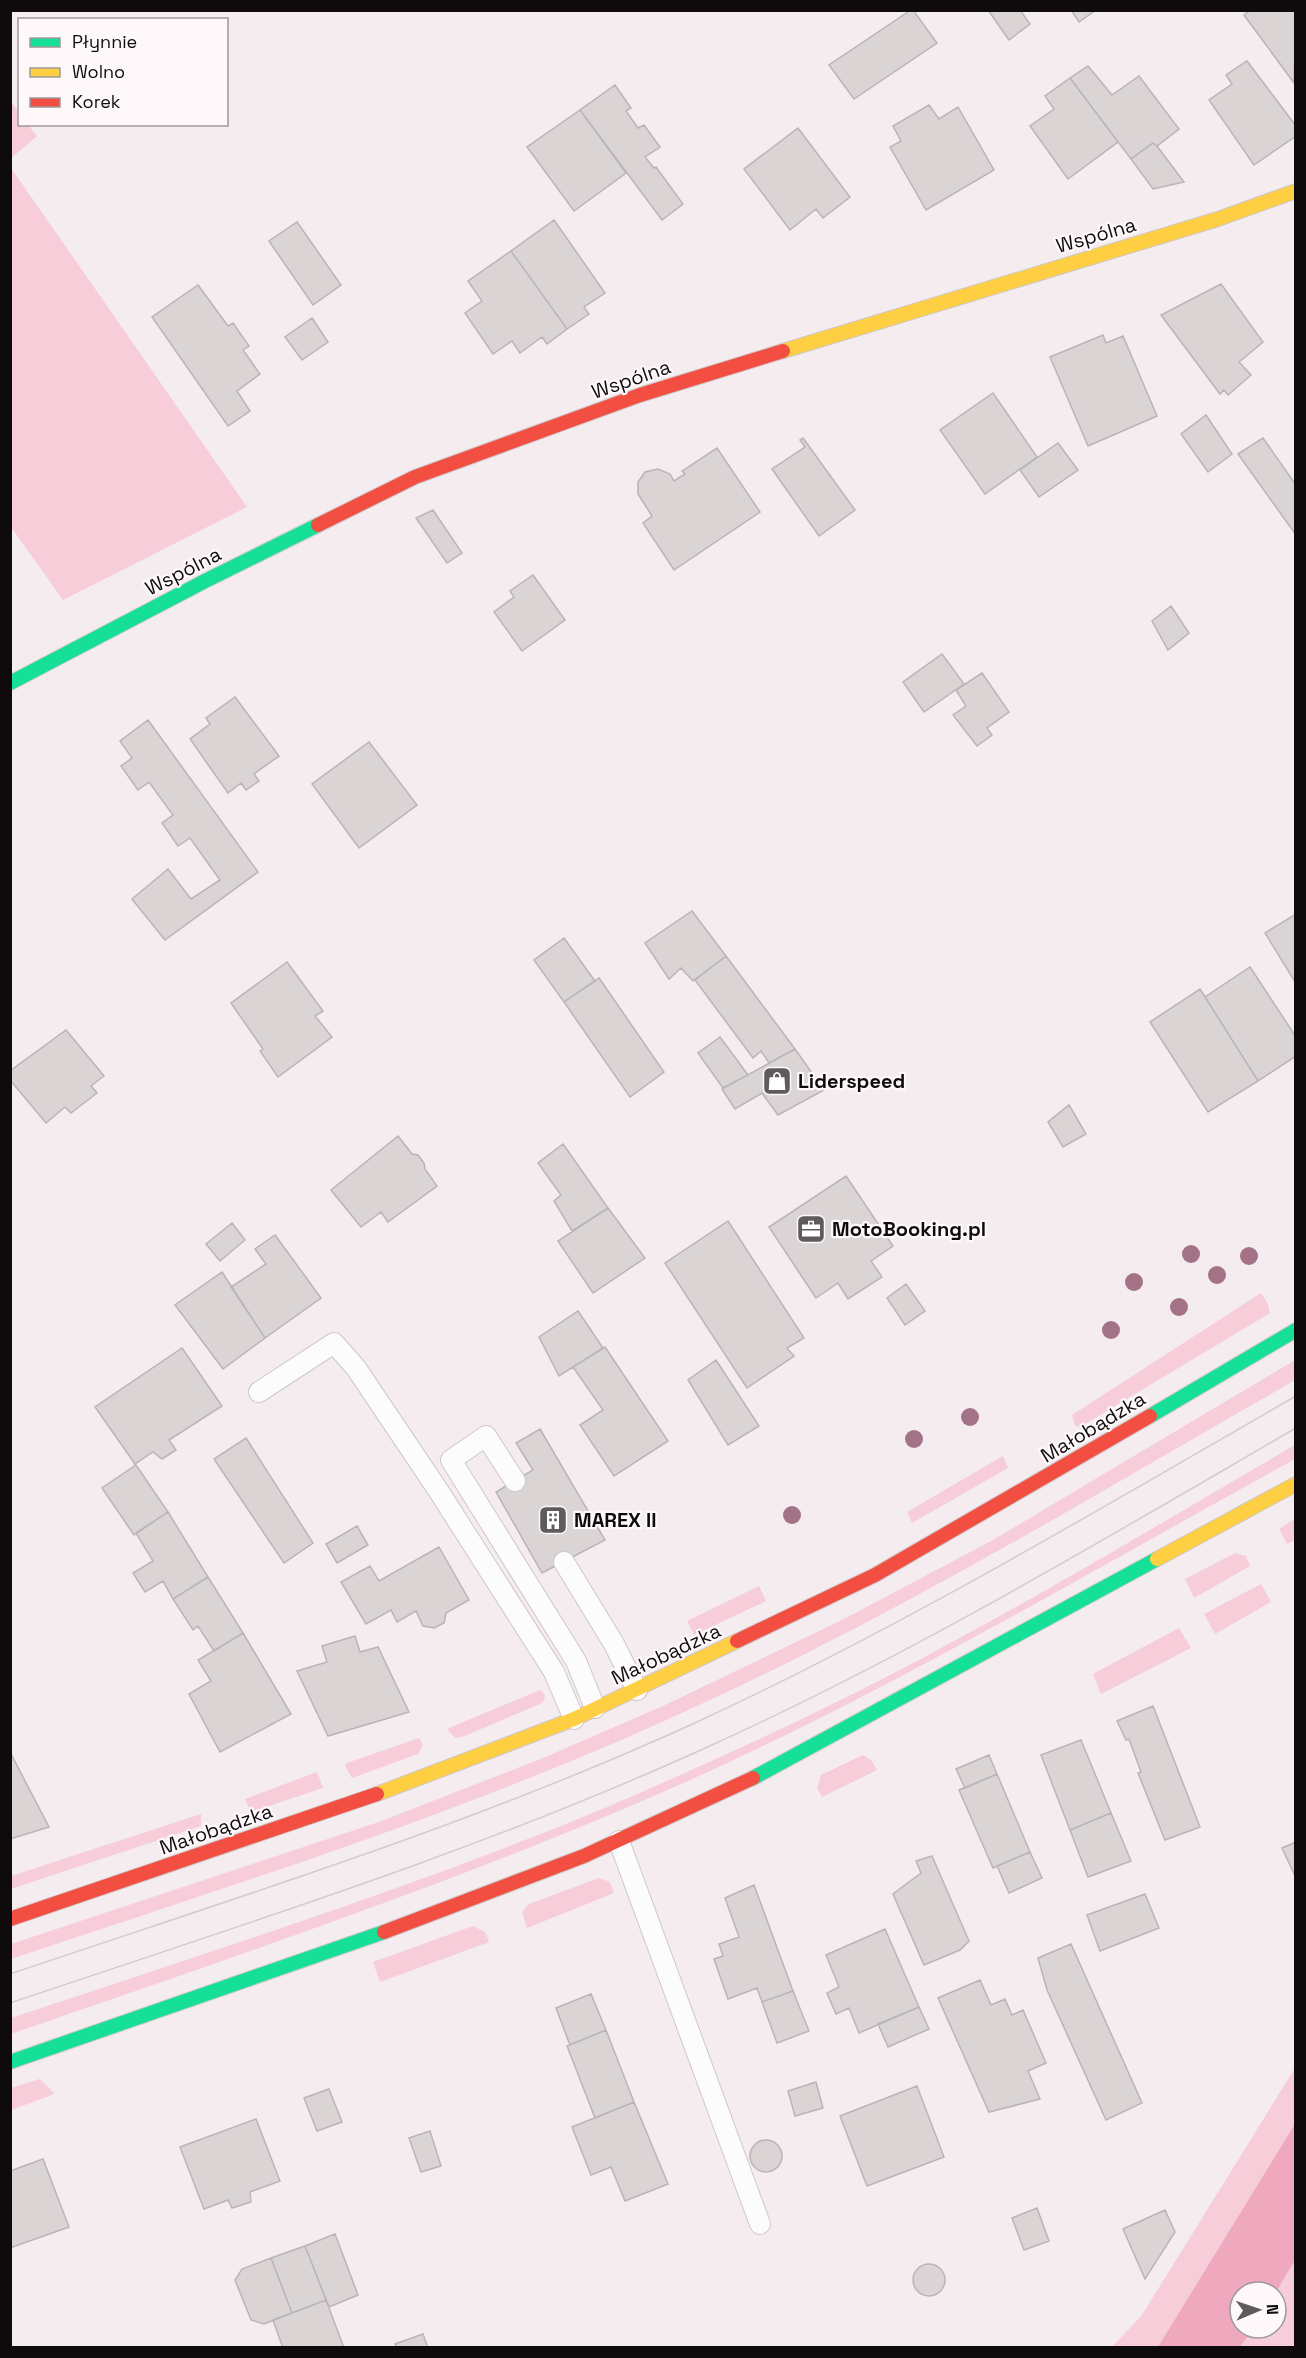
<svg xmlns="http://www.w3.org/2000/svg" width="1306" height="2358" font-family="'Space Grotesk',sans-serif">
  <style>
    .green { fill: #f6cdd9; fill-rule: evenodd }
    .water { fill: #eea9be }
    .building { fill: #dad4d5; stroke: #bab4b6; stroke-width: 1.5 }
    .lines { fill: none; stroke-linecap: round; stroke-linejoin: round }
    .lane-casing { stroke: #cec8c9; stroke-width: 22 }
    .fast-casing { stroke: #cec8c9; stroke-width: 16 }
    .slow-casing { stroke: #cec8c9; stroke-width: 16 }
    .jam-casing { stroke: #cec8c9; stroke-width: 16 }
    .lane { stroke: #fdfcfc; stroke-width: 20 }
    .fast { stroke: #16e098; stroke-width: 14 }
    .slow { stroke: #ffcf43; stroke-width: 14 }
    .jam { stroke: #f24e42; stroke-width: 14 }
    .tram { stroke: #d0cdcf; stroke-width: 1.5 }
    .tree { fill: #a47287 }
    .labels { text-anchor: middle; stroke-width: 4.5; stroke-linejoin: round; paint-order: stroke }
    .street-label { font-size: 20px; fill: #0f0b0c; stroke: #fef8fa }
    .poi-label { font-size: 20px; font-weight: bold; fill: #0f0b0c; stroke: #fef8fa; text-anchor: start }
  </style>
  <rect width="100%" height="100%" fill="#f4ecee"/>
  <path class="green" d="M11,101l8,12 1,11 8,1 9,11 -26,22z
    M11,168l236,339 -184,93 -52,-73z
    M1261,1293l7,11 2,9 -190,114 -5,-2 -3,-10z
    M1295,1360v20c-193,111 -383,226 -585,320 -225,106 -464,181 -699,259v-15l368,-122 164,-64 120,-52 181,-87 149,-79z
    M1295,1445v14c-200,110 -398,228 -607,322 -220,98 -450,174 -677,253v-16c174,-58 350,-114 522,-181 75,-29 148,-62 222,-96 187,-85 363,-193 540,-296z
    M1003,1456l5,12 -96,55 -5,-11z
    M1295,1519v21l-8,4 -8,-15z
    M1235,1553l11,3 4,10 -56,32 -9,-19z
    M1261,1584l10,18 -56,32 -11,-20z
    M759,1586l7,15 -72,34 -7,-14z
    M1179,1628l12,20 -90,46 -8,-20z
    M540,1690l5,5 -1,6 -4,3 -78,33 -7,1 -8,-9z
    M419,1738l4,7 -5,9 -66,24 -7,-12 2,-3z
    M863,1755l8,5 6,10 -55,27 -5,-9 4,-13z
    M317,1772l6,16 -72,24 -6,-13z
    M201,1814v12l-190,63v-13z
    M599,1878l11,4 4,11 -87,35 -5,-16 7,-8z
    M473,1926l12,6 4,10 -109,40 -7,-20z
    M1295,2068v279l-184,1 31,-33zM1240,2292h36v36h-36z
    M40,2079l14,14 -2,2 -41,15v-22z"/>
  <path class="water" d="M1295,2124v136l-19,32h-36v36h13l-13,19h-82z"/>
  <path class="building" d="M911,10h2l24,33 -83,56 -25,-34z
    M988,10h32l10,14 -21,16z
    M1071,10h25l-17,12z
    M1250,10h46l-2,73 -50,-68z
    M1247,61l49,65v10l-42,29 -45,-65 23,-16 -6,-9z
    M1088,66l24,29 27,-19 40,53 -22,17 -4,-3 -22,16 -61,-81z
    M1070,78l48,64 -50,37 -38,-53 24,-17 -9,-13z
    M615,85l16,23 -5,3 12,17 6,-3 16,22 -15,10 9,11 2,-1 27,37 -21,16 -82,-110z
    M929,105l10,14 19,-12 36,63 -68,40 -36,-63 11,-6 -8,-15z
    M580,110l46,63 -52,38 -47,-64z
    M798,128l52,69 -27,21 -7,-9 -26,21 -46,-61z
    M1153,143l4,3 27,36 -31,7 -22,-30z
    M554,220l51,73 -21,14 5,7 -22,15 -56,-78z
    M297,222l44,63 -28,20 -44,-64z
    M511,251l56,78 -20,15 -5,-7 -22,16 -8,-12 -19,13 -28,-41 17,-12 -14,-20z
    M1221,284l42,58 -24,20 12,13 -23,20 -4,-5 -4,4 -59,-79z
    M198,285l30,41 5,-3 16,23 -6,4 17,24 -23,17 13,20 -22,15 -76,-109z
    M312,318l16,24 -26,18 -17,-23z
    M1103,335l3,8 17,-7 34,80 -69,30 -38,-89z
    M993,393l44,64 -52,37 -45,-64z
    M1206,415l26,39 -24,18 -27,-38z
    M803,438l52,72 -36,26 -47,-67 33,-22 -5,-7z
    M1263,438l33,47v50l-58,-81z
    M1058,443l20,27 -39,27 -19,-27z
    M717,448l43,64 -86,58 -31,-47 9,-7 -14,-22v-12l7,-10 13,-3 12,5 4,7 11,-7 -3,-3z
    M433,510l29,43 -15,10 -31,-45z
    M533,575l32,45 -43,31 -28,-39 20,-15 -4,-6z
    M1171,606l18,27 -21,17 -16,-29z
    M942,654l22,30 -40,28 -21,-30z
    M982,673l27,39 -22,16 5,7 -15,11 -24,-31 13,-9 -10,-16z
    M235,697l44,59 -25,18 5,7 -13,9 -5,-7 -13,10 -38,-54 20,-15 -4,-6z
    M148,720l110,152 -93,68 -33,-41 36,-30 23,30 29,-19 -30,-42 -12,8 -16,-23 11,-8 -24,-33 -11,8 -17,-24 11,-8 -12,-17z
    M369,742l48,63 -58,43 -47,-64z
    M692,911l34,45 -33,25 -12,-13 -12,11 -24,-36z
    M1296,914v68h-1l-30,-49z
    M564,938l31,43 -31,21 -30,-42z
    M726,956l69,93 -26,14 -8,-12 -8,7 -58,-78z
    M287,962l36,49 -8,5 17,21 -54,40 -18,-26 3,-2 -32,-46z
    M1250,967l46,70v19l-38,25 -53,-84z
    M599,978l65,94 -34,25 -66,-95z
    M1200,989l58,92 -50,31 -58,-90z
    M66,1030l38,46 -13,10 6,7 -26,20 -6,-6 -19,16 -36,-43v-9z
    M720,1037l28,38 -25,13 -25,-35z
    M795,1049l29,41 -46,25 -16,-22 -27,16 -13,-20z
    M1069,1105l17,29 -23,13 -15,-25z
    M398,1136l14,18 6,1 6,8 1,6 12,17 -49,36 -7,-10 -20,15 -30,-37z
    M563,1144l45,64 -36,23 -18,-30 7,-6 -23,-32z
    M846,1176l47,70 -22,15 11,16 -34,22 -10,-16 -22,15 -47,-71z
    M608,1208l37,50 -52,35 -35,-52z
    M728,1221l76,117 -17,10 7,8 -47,32 -82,-125z
    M232,1223l13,17 -25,21 -14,-17z
    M275,1235l46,63 -56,40 -34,-51 35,-23 -11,-15z
    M222,1272l43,66 -42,31 -48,-64z
    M906,1284l19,27 -20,14 -18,-27z
    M578,1311l25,37 -44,28 -20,-39z
    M605,1347l63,94 -54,35 -34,-51 23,-15 -30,-43z
    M182,1348l40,58 -53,34 7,10 -14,9 -9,-7 -18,12 -40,-57z
    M716,1360l43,66 -31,19 -40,-65z
    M540,1429l65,111 -63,33 -46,-81 37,-22 -17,-27z
    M246,1438l67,105 -29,20 -70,-104z
    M136,1465l32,47 -34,23 -32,-47z
    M168,1512l40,65 -35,22 -10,-18 -18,11 -12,-19 20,-12 -17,-28z
    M357,1526l11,19 -31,18 -11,-19z
    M439,1547l30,53 -23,13 -2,10 -10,5 -11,-2 -7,-15 -19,11 -6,-12 -25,14 -25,-42 29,-16 9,15z
    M208,1577l35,56 -29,18 -16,-25 -5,4 -20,-31z
    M243,1633l48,81 -71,38 -31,-58 22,-13 -13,-21z
    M355,1636l5,16 18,-5 31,65 -81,24 -31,-65 30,-9 -5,-16z
    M1153,1706l47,121 -35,13 -27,-67 3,-1 -12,-33 -3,1 -9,-19z
    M1081,1740l30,73 -41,17 -29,-75z
    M10,1752l39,75 -39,12z
    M989,1755l8,19 -32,14 -9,-19z
    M997,1774l33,78 -37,16 -34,-78z
    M1111,1813l20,48 -43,16 -18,-47z
    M1296,1842v36l-14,-30z
    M1030,1852l12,26 -33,15 -12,-27z
    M932,1856l37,85 -9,9 -36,15 -31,-71 28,-21 -5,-12z
    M754,1885l39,106 -31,11 -5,-14 -29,11 -14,-40 9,-3 -4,-12 20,-7 -14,-39z
    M1145,1894l14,34 -59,23 -13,-36z
    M885,1929l34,78 -60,26 -10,-25 -13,6 -9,-21 12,-6 -13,-32z
    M1071,1944l71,159 -36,17 -59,-130 -9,-32z
    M980,1980l11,25 14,-6 7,16 11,-5 23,53 -18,8 12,28 -51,13 -51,-114z
    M793,1991l16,40 -32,12 -15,-41z
    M591,1994l15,36 -36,15 -14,-37z
    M919,2007l10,22 -41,18 -10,-23z
    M606,2030l28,72 -39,16 -28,-72z
    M816,2082l7,26 -28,8 -7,-25z
    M917,2086l27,71 -77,29 -27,-70z
    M329,2089l13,33 -25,9 -13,-33z
    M634,2102l34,82 -43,17 -14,-34 -20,8 -19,-48z
    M256,2119l24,62 -30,11 1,10 -19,6 -4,-8 -24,9 -24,-62z
    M430,2131l11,35 -20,6 -12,-34z
    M750 2156a16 16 0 1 1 32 0a16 16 0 1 1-32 0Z
    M43,2159l26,68 -59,21v-77z
    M1037,2208l12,33 -25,9 -12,-32z
    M1165,2210l10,22 -30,47 -22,-50z
    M335,2234l23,61 -29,12 -24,-61z
    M305,2246l21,54 -34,13 -21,-55z
    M271,2258l21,55 -28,11 -13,-4 -16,-40 7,-11z
    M913 2280a16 16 0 1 1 32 0a16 16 0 1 1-32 0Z
    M326,2300l18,48h-61l-10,-28z
    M423,2334l5,14h-31l-2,-4z"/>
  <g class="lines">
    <g class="lane-casing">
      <path id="lane" d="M259,1392l75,-49 22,25 82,122 116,182 20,47
        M515,1481l-29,-45 -35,24 125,201 19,47
        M564,1562l50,82 23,46
        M619,1841l141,383"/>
    </g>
    <g class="fast-casing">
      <path id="fast" d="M10,683l195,-102 113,-56
        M1150,1416l146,-86
        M753,1778l404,-219
        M10,2062l374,-130"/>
    </g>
    <g class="slow-casing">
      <path id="slow" d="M783,351l435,-132 78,-28
        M1157,1559l139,-75
        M377,1794l197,-75 163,-78"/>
    </g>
    <g class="jam-casing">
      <path id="jam" d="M318,525l97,-48 225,-82 143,-44
        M737,1641l138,-66 275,-159
        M10,1919l367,-125
        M384,1932l200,-76 169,-78"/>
    </g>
    <use href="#lane" class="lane"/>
    <use href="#fast" class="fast"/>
    <use href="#slow" class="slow"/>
    <use href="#jam" class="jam"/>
    <path class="tram" d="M10,1974c231,-78 465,-150 687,-252 207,-96 401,-212 599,-326
      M10,2003c234,-79 469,-152 693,-254 205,-92 398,-208 593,-321"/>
  </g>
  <g class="tree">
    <circle cx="1191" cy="1254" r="9"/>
    <circle cx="1249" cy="1256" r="9"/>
    <circle cx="1217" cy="1275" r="9"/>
    <circle cx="1134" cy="1282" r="9"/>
    <circle cx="1179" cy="1307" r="9"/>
    <circle cx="1111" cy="1330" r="9"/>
    <circle cx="970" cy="1417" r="9"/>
    <circle cx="914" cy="1439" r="9"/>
    <circle cx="792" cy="1515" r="9"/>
  </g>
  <defs>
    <g id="shop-square" transform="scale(1.5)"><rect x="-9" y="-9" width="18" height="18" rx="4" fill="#5f5a5b" stroke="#fef8fa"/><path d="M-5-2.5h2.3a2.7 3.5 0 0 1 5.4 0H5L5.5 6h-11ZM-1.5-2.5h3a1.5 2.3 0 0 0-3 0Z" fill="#fff"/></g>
    <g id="office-square" transform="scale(1.5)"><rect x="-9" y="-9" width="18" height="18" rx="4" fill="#5f5a5b" stroke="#fef8fa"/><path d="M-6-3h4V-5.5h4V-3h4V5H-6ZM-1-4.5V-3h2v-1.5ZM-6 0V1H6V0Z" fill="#fff"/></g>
    <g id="building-square" transform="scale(1.5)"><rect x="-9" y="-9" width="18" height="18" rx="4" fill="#5f5a5b" stroke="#fef8fa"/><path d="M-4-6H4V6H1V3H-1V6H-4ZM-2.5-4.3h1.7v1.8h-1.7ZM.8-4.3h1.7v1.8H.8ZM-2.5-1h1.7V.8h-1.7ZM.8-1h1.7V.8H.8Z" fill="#fff"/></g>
  </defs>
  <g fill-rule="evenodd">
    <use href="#shop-square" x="777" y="1081"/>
    <use href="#office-square" x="811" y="1229"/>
    <use href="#building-square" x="553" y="1520"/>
  </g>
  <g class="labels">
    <g class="street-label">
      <text transform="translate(1096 235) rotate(-16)" y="7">Wspólna</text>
      <text transform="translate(631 379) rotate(-19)" y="7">Wspólna</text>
      <text transform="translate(183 571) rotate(-27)" y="7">Wspólna</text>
      <text transform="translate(1093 1427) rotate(-31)" y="7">Małobądzka</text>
      <text transform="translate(666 1654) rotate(-25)" y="7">Małobądzka</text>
      <text transform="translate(216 1829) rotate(-19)" y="7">Małobądzka</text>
    </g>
    <g class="poi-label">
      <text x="798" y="1088">Liderspeed</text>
      <text x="832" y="1236">MotoBooking.pl</text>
      <text x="574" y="1527">MAREX II</text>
    </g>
  </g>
  <rect width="1306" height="2358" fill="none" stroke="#0f0b0c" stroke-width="24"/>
  <rect x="18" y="18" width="210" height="108" fill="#fef8fa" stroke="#9e999b" stroke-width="1.5"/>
  <rect x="30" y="38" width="30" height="9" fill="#16e098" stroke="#9e999b" stroke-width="1.5"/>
  <text x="72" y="48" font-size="18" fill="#0f0b0c">Płynnie</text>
  <rect x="30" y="68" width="30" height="9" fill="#ffcf43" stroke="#9e999b" stroke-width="1.5"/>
  <text x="72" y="78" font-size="18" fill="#0f0b0c">Wolno</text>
  <rect x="30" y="98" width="30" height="9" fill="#f24e42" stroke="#9e999b" stroke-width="1.5"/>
  <text x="72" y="108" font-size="18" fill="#0f0b0c">Korek</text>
  <g transform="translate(1258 2310) rotate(88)"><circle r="28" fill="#fef8fa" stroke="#9e999b" stroke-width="1.5"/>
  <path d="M0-4.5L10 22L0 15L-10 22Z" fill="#5f5a5b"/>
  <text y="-9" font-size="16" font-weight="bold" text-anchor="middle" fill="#0f0b0c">N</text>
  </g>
</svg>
